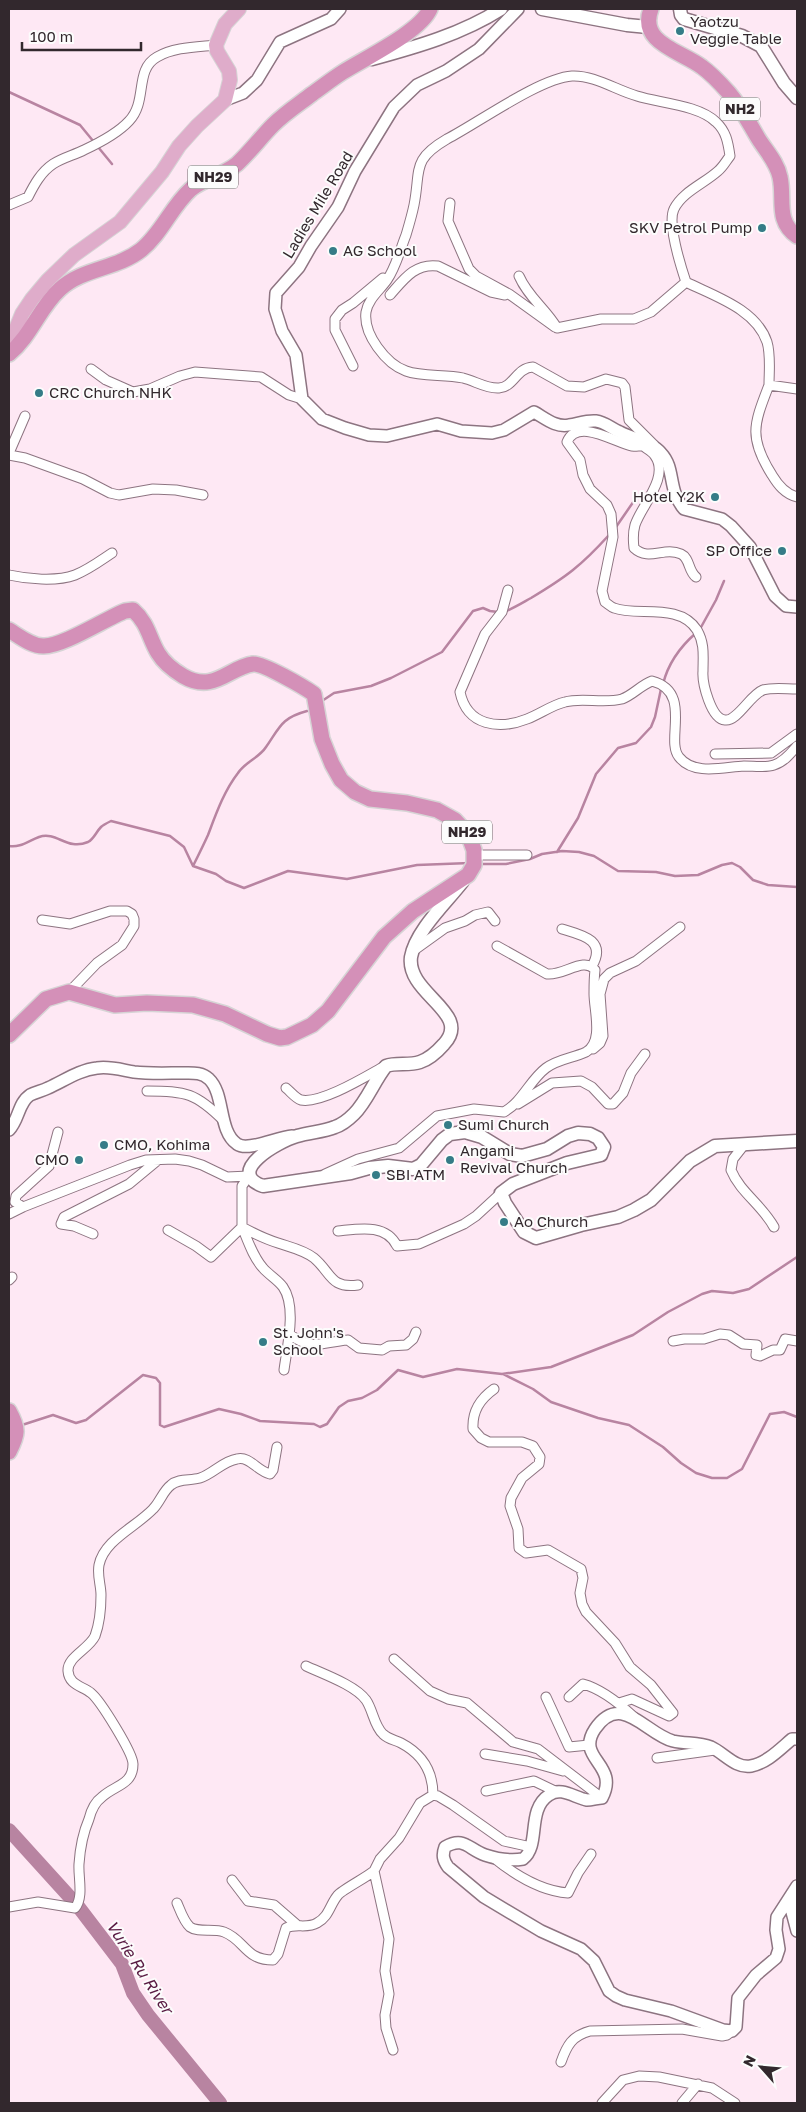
<svg xmlns="http://www.w3.org/2000/svg" width="806" height="2112" font-family="'Golos Text',sans-serif">
  <style>
    .lines { fill: none; stroke-linecap: round; stroke-linejoin: round }
    .stream { stroke: #b884a1; stroke-width: 2.5 }
    .river { stroke: #b884a1; stroke-width: 14 }
    .minor-casing { stroke: #8d7481; stroke-width: 11 }
    .tertiary-casing { stroke: #8d7481; stroke-width: 14 }
    .secondary-casing { stroke: #8d7481; stroke-width: 15 }
    .primary-casing { stroke: #d6d4d5; stroke-width: 16 }
    .trunk-casing { stroke: #d6d4d5; stroke-width: 18 }
    .minor { stroke: #fff; stroke-width: 9 }
    .tertiary { stroke: #fff; stroke-width: 11 }
    .secondary { stroke: #fff; stroke-width: 12 }
    .primary { stroke: #dfacca; stroke-width: 14 }
    .trunk { stroke: #d490b8; stroke-width: 15 }
    .poi-dot { fill: #357c87; stroke: #fcfcfc; stroke-width: 2 }
    .labels { text-anchor: middle; stroke-width: 4; stroke-linejoin: round; paint-order: stroke }
    .shield { fill: #fcfcfc; stroke: #6f686b; stroke-width: 1 }
    .shield-label { font-size: 14px; font-weight: bold; fill: #32282d }
    .poi-label { font-size: 15px; fill: #32282d; stroke: #fcfcfc; text-anchor: start }
    .street-label { font-size: 15px; fill: #32282d; stroke: #fcfcfc }
    .water-label { font-size: 16px; font-style: italic; fill: #581a42; stroke: #fcfcfc }
  </style>
  <rect width="100%" height="100%" fill="#fee8f4"/>
  <g class="lines">
    <path class="stream" d="M9,92l71,33 32,39
      M616,527l20,-29
      M504,612c10,-4 18,-9 27,-14 35,-21 50,-32 78,-63
      M700,629l16,-29 8,-19
      M663,684c5,-20 18,-38 33,-51
      M322,701l12,-8 37,-7 20,-8 51,-26 31,-41 10,-3 7,3 8,1
      M9,846c11,2 19,-5 30,-9 18,-6 28,14 49,5 6,-3 8,-10 13,-15 2,-2 6,-4 10,-6l59,15 14,11 9,19 23,8 10,7 18,7 44,-17 59,8 70,-14 53,-2
      M557,852l21,-34 18,-44 22,-26 18,-5 15,-16 4,-10 6,-28
      M480,864h26l24,-5 12,-5 20,-3 17,1 15,4 24,15 38,1 19,4 23,-1 24,-10 10,-2 8,4 13,13 15,5 29,2
      M193,866c5,-10 10,-20 15,-31 8,-21 16,-44 30,-62 7,-11 21,-15 28,-26 14,-20 15,-29 41,-36
      M503,1374l30,15 18,13 47,16 31,7 34,22 18,16 15,10 16,5h15l15,-9 28,-55 14,-2 13,5
      M22,1425l31,-10 23,8 10,-3 57,-45 13,3 4,5v42l4,2 55,-18 22,5 19,7 54,3 6,3 7,-3 12,-17 9,-6 14,-3 15,-8 21,-20 25,7 34,-8 45,5 49,-7 82,-32 35,-23 34,-18 10,-3 21,2 16,-4 48,-32"/>
    <path class="river" d="M9,1830l68,75 45,59 11,29 15,22 72,88"/>
    <g class="minor-casing">
      <path id="minor" d="M450,203l-2,18 21,48 7,7 33,18 46,33
        M9,205l19,-8c6,-12 13,-25 25,-33 9,-6 21,-9 31,-14 15,-7 34,-17 45,-29 19,-20 5,-51 28,-64 17,-10 40,-10 59,-12
        M519,276c9,21 27,33 38,52l44,-9h33l17,-7 35,-30
        M390,295c14,-16 25,-32 48,-29l53,26 14,3
        M353,366l-18,-36v-11l7,-9 11,-7 30,-25
        M91,369l15,11 27,12 17,-3 30,-13 15,-4 66,5 28,18 13,4
        M769,385c-15,39 -21,52 3,90 6,10 13,19 25,22
        M648,444c-5,2 -10,3 -16,2 -16,-3 -55,-29 -65,-4l13,18 3,15 7,14 17,16 4,9 2,23 -11,54 3,11c3,2 6,5 9,6 23,9 65,-6 83,22 8,14 6,26 6,41 -1,12 8,48 22,49 12,2 25,-25 38,-30 10,-3 23,-1 34,-1
        M654,445l-25,-25 -4,-33 -3,-4 -16,-4 -22,8 -17,-1 -34,-19c-17,1 -19,20 -34,21 -12,1 -24,-7 -36,-10 -18,-4 -41,-1 -57,-7 -20,-7 -43,-37 -40,-59 2,-13 14,-22 21,-32 9,-13 13,-30 19,-45 3,-10 6,-20 8,-30 7,-35 -3,-45 33,-66 31,-16 93,-61 125,-63 22,-1 44,14 65,20 22,7 62,9 79,26 10,9 12,20 14,34 -4,5 -7,11 -12,15 -13,12 -36,21 -44,38 -7,14 7,58 12,73 28,14 70,27 81,60 4,13 2,30 2,43l28,4
        M643,446c4,3 10,6 12,10 15,21 -14,50 -20,69 -2,7 -2,15 -1,23 15,14 30,-2 47,6 9,4 7,17 15,23
        M9,453l16,-37
        M9,455l16,3 58,21 27,14 9,2 34,-6 23,1 27,5
        M9,575c18,4 47,7 66,0 13,-5 25,-14 37,-22
        M508,590l-6,22 -17,22 -25,58c7,34 39,38 67,27 13,-5 25,-14 38,-17 17,-5 38,2 57,-3 11,-4 19,-14 30,-18 41,11 13,59 27,76 15,19 45,10 65,9 10,0 21,2 30,-1 10,-3 17,-12 23,-19
        M715,754l56,-1 26,-19
        M474,855h53
        M42,920l28,4 40,-13h17l5,3 2,5v7l-12,19 -25,18 -28,29
        M562,929c20,6 45,11 30,37
        M413,951l32,-23 20,-7 10,-6 13,-3 7,9
        M593,1049l7,-6 3,-7 -3,-42 4,-15 6,-6 26,-12 44,-34
        M286,1088c5,4 9,10 15,12 20,4 64,-23 82,-33
        M147,1091c39,0 49,2 77,30
        M518,1104l34,-21 29,-2 11,6 16,17h5l10,-11 8,-20 14,-19
        M744,1145l-11,14 -2,11c9,22 31,35 43,57
        M325,1174l33,-15 41,-11 38,-32 37,-7 30,3c18,-10 26,-32 42,-44 12,-9 27,-10 40,-16 18,-10 8,-42 8,-58 0,-8 0,-16 1,-24 -11,-14 -31,6 -48,4l-50,-28
        M249,1176l-7,10v41c11,6 23,12 36,16 12,4 26,7 36,15 17,14 16,31 44,27
        M23,1207l-8,-5 1,-6 33,-30 9,-34
        M9,1214l14,-7 107,-42 16,-5 29,-1 14,2 13,4 25,12 22,-1
        M168,1230l28,16 15,11 31,-30c6,14 11,30 21,41 6,7 15,12 20,19 14,20 4,60 1,83
        M338,1231c20,-2 48,-8 59,15l22,-2 45,-20 12,-8 25,-23
        M93,1234l-19,-8 -13,-2 3,-7 65,-33 29,-24
        M9,1280l3,-3
        M289,1334c25,18 32,8 59,6l11,8 23,2 7,-4 17,-1 7,-6 3,-7
        M673,1341l11,-2h20l16,-5 9,1 14,9 14,1 -1,10 4,1 13,-6h7l5,-11 12,2
        M494,1389c-14,10 -22,22 -21,40l8,9 8,4h33l11,4 7,11 -1,7 -17,14 -11,20 -1,8 8,23 1,19 7,5 22,-3 33,19 2,9 -3,15 2,11 4,8 29,31 15,24 21,18 22,28 -4,3 -37,-17 -13,4
        M394,1659l36,32 18,8 19,4 46,39 25,7 64,49
        M306,1666c17,8 49,19 60,34 7,10 8,26 17,34 5,5 12,6 18,9 21,11 32,28 32,52
        M546,1697l23,50 20,-2
        M569,1697l14,-13c19,5 37,20 51,33
        M485,1754l42,7 36,10
        M657,1758l58,-8
        M486,1791l48,-10 23,11
        M494,1858c21,17 46,33 74,35l10,-20 13,-19
        M232,1880l16,21 26,4 23,20
        M177,1903c3,7 7,19 13,24 8,6 24,1 34,5 21,8 21,28 49,28l5,-6 8,-26c10,-5 21,1 31,-5 12,-6 13,-19 21,-28 4,-5 29,-18 36,-24
        M9,1907l29,-5 37,6c9,-11 3,-31 4,-44 1,-15 4,-31 10,-45 2,-8 6,-17 13,-22 13,-12 31,-12 31,-33 0,-11 -33,-64 -42,-71 -9,-7 -22,-8 -23,-22 -1,-14 21,-22 27,-35 4,-11 6,-29 6,-41 0,-10 -4,-19 -2,-30 5,-25 37,-38 54,-56 7,-7 10,-18 18,-24 8,-7 19,-4 29,-7 13,-4 23,-17 37,-19 13,-3 20,12 33,15l3,-4 4,-23
        M393,2050l-7,-22 -1,-13 4,-21 -4,-23 4,-32 -15,-68 6,-12 19,-21 21,-35 13,-8 5,1 15,9 51,36 27,6
        M561,2062c6,-17 11,-26 29,-31l92,-2 40,7 5,-1 5,-4
        M602,2103l21,-23 16,-4 20,1 53,11 23,15
        M682,2103l16,-19"/>
    </g>
    <g class="tertiary-casing">
      <path id="tertiary" d="M518,9l-39,40 -33,22 -29,14 -23,22 -39,64 -17,36 -27,39 -12,21 -23,26 -1,16 7,22 14,24 6,44 20,20 23,9 24,7 18,1 50,-12 24,7 31,2 12,-3 30,-18c11,6 22,16 35,13 9,-1 17,-5 27,-4 9,1 16,8 24,11 13,7 31,9 41,21 15,16 6,36 23,56l38,10 9,7 19,21 25,49 11,10 11,1
        M225,100l18,-7 14,-13 23,-38 51,-23 9,-10
        M9,1130c10,-10 9,-27 21,-35 6,-3 12,-4 18,-7 16,-7 31,-18 49,-20 13,-2 25,2 37,4 16,2 34,1 50,1 8,0 18,-1 25,6 16,15 9,52 28,65 11,8 40,-7 55,-8
        M797,1739h-5c-12,10 -25,24 -41,27 -15,3 -27,-13 -40,-19 -12,-5 -25,-3 -38,-6 -27,-7 -52,-50 -78,-12 -20,30 25,35 7,69 -4,0 -10,2 -15,2 -12,-2 -26,-14 -38,-5 -23,15 -8,50 -26,64 -12,2 -26,0 -38,-4 -17,-6 -21,-19 -40,-8 -3,8 -2,13 3,20l36,30 25,15 32,19 40,18 13,12 15,30 7,5 9,4 46,11 52,19 9,1 4,-4 2,-29 18,-23 20,-17 3,-9 -3,-19 1,-13 20,-31
        M797,1897l-5,15 5,19"/>
    </g>
    <g class="secondary-casing">
      <path id="secondary" d="M542,9l85,16 21,2
        M680,9l1,6 3,4 58,17 19,10 23,37 13,15
        M372,59c44,-12 90,-25 129,-50
        M463,881c-16,21 -47,49 -52,76 -5,37 62,56 33,87 -7,8 -15,15 -24,18 -11,4 -24,0 -34,4 -12,15 -19,35 -32,48 -5,5 -13,11 -19,13 -12,5 -25,5 -38,9 -18,5 -73,36 -34,50l88,-13 18,-5 19,-2 25,3 8,-4 21,-25 8,-6 15,-2 17,5 28,17 12,2 25,-7 21,-13 10,-3 12,1 8,4 6,9 -3,8 -34,8 -54,21 -12,9 4,10 19,29 12,6 45,-13 37,-8 16,-7 17,-10 39,-39 25,-15 82,-5"/>
    </g>
    <g class="primary-casing">
      <path id="primary" d="M9,346l13,-32 10,-15 16,-19 26,-25 46,-33 42,-50 17,-26 18,-20 28,-26 5,-20 -1,-9 -12,-20 -1,-6 9,-21 14,-15"/>
    </g>
    <g class="trunk-casing">
      <path id="trunk" d="M651,9c-13,34 30,42 51,58 10,7 19,17 27,26 12,14 20,30 29,45 8,13 19,24 22,39 5,22 -5,44 17,59
        M9,354c22,-18 30,-46 51,-65 23,-21 57,-20 81,-39 21,-17 30,-43 50,-61 14,-11 33,-14 46,-25 13,-12 24,-27 36,-39 12,-12 26,-21 39,-31 10,-7 20,-15 31,-22 22,-14 77,-40 87,-63
        M9,630c10,6 22,16 34,16 19,1 62,-27 82,-35l8,-1c15,13 16,28 25,43 6,10 15,17 25,23 31,18 46,-9 70,-12 10,-1 51,23 61,30l8,45 10,25 9,16 14,12 15,7 37,4 30,7 18,10 13,14 6,16v15l-6,10 -55,36 -29,26 -56,74 -16,14 -25,12 -7,1 -13,-4 -42,-20 -32,-9 -46,-2 -32,2 -46,-13 -23,7 -37,36
        M9,1411c10,18 9,23 0,41"/>
    </g>
    <use href="#minor" class="minor"/>
    <use href="#tertiary" class="tertiary"/>
    <use href="#secondary" class="secondary"/>
    <use href="#primary" class="primary"/>
    <use href="#trunk" class="trunk"/>
  </g>
  <g class="poi-dot">
    <circle cx="680" cy="31" r="5"/>
    <circle cx="762" cy="228" r="5"/>
    <circle cx="333" cy="251" r="5"/>
    <circle cx="39" cy="393" r="5"/>
    <circle cx="715" cy="497" r="5"/>
    <circle cx="782" cy="551" r="5"/>
    <circle cx="448" cy="1125" r="5"/>
    <circle cx="104" cy="1145" r="5"/>
    <circle cx="79" cy="1160" r="5"/>
    <circle cx="450" cy="1160" r="5"/>
    <circle cx="376" cy="1175" r="5"/>
    <circle cx="504" cy="1222" r="5"/>
    <circle cx="263" cy="1342" r="5"/>
  </g>
  <g class="labels">
    <g class="shield">
      <rect x="720" y="97.5" width="40" height="23" rx="4"/>
      <rect x="188" y="165.5" width="50" height="23" rx="4"/>
      <rect x="442" y="820.5" width="50" height="23" rx="4"/>
    </g>
    <g class="shield-label">
      <text x="740" y="114">NH2</text>
      <text x="213" y="182">NH29</text>
      <text x="467" y="837">NH29</text>
    </g>
    <g class="poi-label">
      <text x="690" y="27">Yaotzu<tspan x="690" dy="17">Veggie Table</tspan></text>
      <text x="752" y="233" text-anchor="end">SKV Petrol Pump</text>
      <text x="343" y="256">AG School</text>
      <text x="49" y="398">CRC Church NHK</text>
      <text x="705" y="502" text-anchor="end">Hotel Y2K</text>
      <text x="772" y="556" text-anchor="end">SP Office</text>
      <text x="458" y="1130">Sumi Church</text>
      <text x="114" y="1150">CMO, Kohima</text>
      <text x="460" y="1156">Angami<tspan x="460" dy="17">Revival Church</tspan></text>
      <text x="69" y="1165" text-anchor="end">CMO</text>
      <text x="386" y="1180">SBI ATM</text>
      <text x="514" y="1227">Ao Church</text>
      <text x="273" y="1338">St. John's<tspan x="273" dy="17">School</tspan></text>
    </g>
    <g class="street-label">
      <text transform="translate(318 205) rotate(-59)" y="5">Ladies Mile Road</text>
    </g>
    <g class="water-label">
      <text transform="translate(140 1967) rotate(57)" y="6">Vurie Ru River</text>
    </g>
  </g>
  <rect width="806" height="2112" fill="none" stroke="#32282d" stroke-width="20"/>
  <g transform="translate(761 2067) rotate(297)" stroke="#fcfcfc" stroke-width="4" paint-order="stroke">
  <path d="M0-4L9 19L0 12L-9 19Z" fill="#32282d"/>
  <text y="-8" font-size="14" font-weight="bold" text-anchor="middle" fill="#32282d">N</text>
  </g>
  <path d="M22 42v8h119v-8" fill="none" stroke="#32282d" stroke-width="2.5"/>
  <text x="30" y="42" font-size="15" fill="#32282d" stroke="#fcfcfc" stroke-width="4" paint-order="stroke">100 m</text>
</svg>
